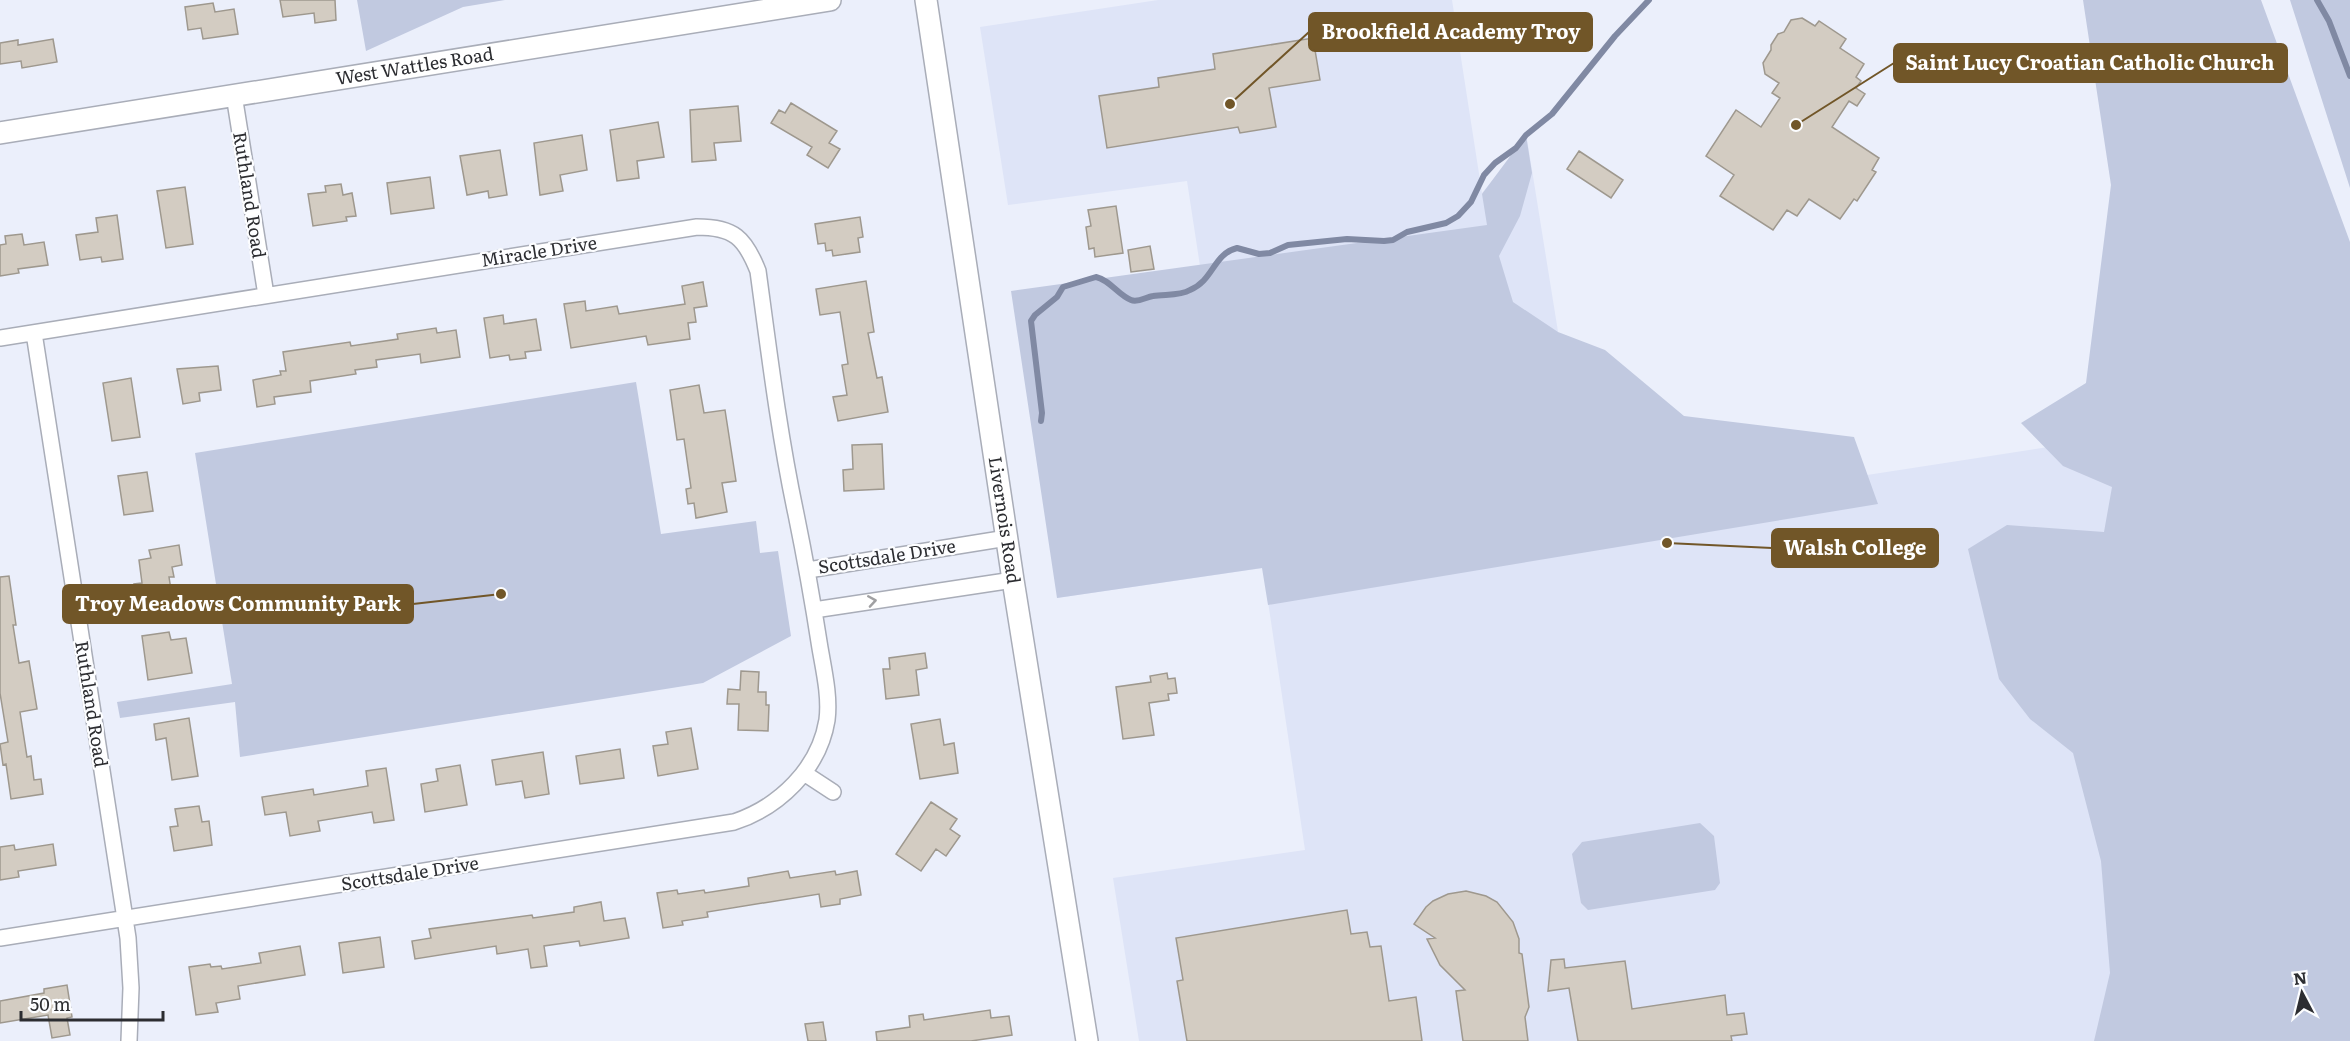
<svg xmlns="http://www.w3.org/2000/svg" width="2350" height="1041" font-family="Literata,serif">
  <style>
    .built { fill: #dee4f7 }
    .green { fill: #c1c9e0 }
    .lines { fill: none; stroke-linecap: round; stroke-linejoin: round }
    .stream { stroke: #8089a3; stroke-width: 6 }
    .building { fill: #d3ccc2; stroke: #9e988e; stroke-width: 1.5 }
    .street-casing { stroke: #a9adb8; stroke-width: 18 }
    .secondary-casing { stroke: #a9adb8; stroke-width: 24 }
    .street { stroke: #fff; stroke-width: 15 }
    .secondary { stroke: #fff; stroke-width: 21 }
    .oneway { stroke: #a0a0a2 }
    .labels { text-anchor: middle; stroke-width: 4.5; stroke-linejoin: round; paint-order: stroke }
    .street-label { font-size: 18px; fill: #2c2d31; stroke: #fcfdff }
    .leader { fill: none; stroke: #715628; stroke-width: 2 }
    .callout-dot { fill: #715628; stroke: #fcfdff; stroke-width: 2 }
    .callout { fill: #715628; stroke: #715628; stroke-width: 2 }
    .callout-label { font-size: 20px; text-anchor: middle; font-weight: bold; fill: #fff }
  </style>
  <rect width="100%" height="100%" fill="#ebeffb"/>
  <path class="built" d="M1158,0h294l30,193 45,-54 61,379 577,-89 185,612h-1211l-26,-163 192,-28 -42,-282 -206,30 143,-332 -13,-85 -179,24 -28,-178z"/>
  <path class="green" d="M357,0h148l-42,7 -97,44z
    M2083,0h178l89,242v799h-256l16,-68 -9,-112 -28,-108 -43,-34 -31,-40 -31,-130 39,-24 97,7 8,-45 -49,-21 -42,-43 65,-40 25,-198z
    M2290,0h60v188z
    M1526,135l6,38 -12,43 -21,40 14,46 45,30 47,18 79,66 170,21 24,67 -610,101 -6,-37 -205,30 -46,-307 476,-66 -5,-31z
    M636,382l25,152 95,-13 4,32 18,-2 13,85 -88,47 -463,74 -5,-55 -115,16 -3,-16 115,-18 -37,-231z
    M1700,823l14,13 6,47 -5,7 -127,20 -7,-7 -9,-49 10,-12z"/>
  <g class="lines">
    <path class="stream" d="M2317,0l12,21 21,55
      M1041,421l1,-8 -11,-92 4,-6 22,-18 6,-10 33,-10c14,3 22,18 35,23 7,3 15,-3 22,-4 12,-2 27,0 37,-6 24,-10 23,-36 47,-42l22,6 11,-1 18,-8 59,-6 37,2 9,-1 14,-8 39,-9 12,-7 13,-14 13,-27 11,-12 21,-15 10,-13 26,-21 63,-78 34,-36"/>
  </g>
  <path class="building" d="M280,0h55l1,20 -21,3 -1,-10 -31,4z
    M213,3l2,9 19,-3 4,25 -35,5 -2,-11 -13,2 -3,-23z
    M1802,18l13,8 4,-5 27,18 -6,9 24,16 -8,13 5,4 -5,7 9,6 -8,12 -8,-5 -17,26 47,31 -7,12 4,2 -19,29 -3,-2 -14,20 -31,-20 -12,17 -10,-6 -14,20 -53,-34 14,-21 -28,-19 30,-46 25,17 19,-29 -8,-5 7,-10 -14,-9 -2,-11 8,-13v-5l7,-11 6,-2 7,-12z
    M1313,38l7,42 -51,8 7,39 -36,6 -2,-6 -131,21 -8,-52 60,-9 -1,-9 57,-9 -2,-15z
    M53,39l4,23 -35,6 -1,-7 -21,3v-21l18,-3v5z
    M791,103l46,28 -8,12 11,6 -12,19 -21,-13 5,-8 -41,-24 8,-13 6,3z
    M738,106l3,35 -27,2 2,17 -24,2 -2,-52z
    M658,122l6,35 -27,4 2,17 -22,3 -7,-51z
    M582,135l5,35 -27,5 3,16 -23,4 -6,-52z
    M500,150l7,45 -18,3 -1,-7 -21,4 -7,-39z
    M1579,151l44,29 -12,18 -44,-29z
    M430,177l4,31 -43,6 -4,-31z
    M341,184l2,11 9,-2 4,23 -10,1 1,4 -34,5 -5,-32 18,-2 -1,-6z
    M185,187l8,57 -27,4 -9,-57z
    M1116,206l7,47 -28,4 -1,-9 -5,1 -3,-22 5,-1 -3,-16z
    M117,215l6,44 -21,3 -1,-5 -21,3 -4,-25 22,-3 -2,-14z
    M860,217l3,20 -5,1 2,14 -27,4 -1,-6 -6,1 -1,-8 -7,1 -3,-20z
    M22,234l2,11 20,-3 4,23 -30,4 1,4 -19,3v-31l6,-1 -1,-8z
    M1150,246l4,23 -23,3 -3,-22z
    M866,281l8,51 -6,1 9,45 5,-1 6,35 -50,9 -5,-24 14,-2 -5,-30 6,-1 -8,-52 -20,3 -4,-26z
    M703,282l4,24 -13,2 2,14 -8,1 2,16 -42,6 -2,-9 -75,12 -7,-44 21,-3 1,10 31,-5 2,8 66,-10 -3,-18z
    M503,315l1,9 32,-5 5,31 -16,2 1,6 -16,2 -1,-5 -19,3 -6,-40z
    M436,328l1,5 19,-3 4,27 -39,6 -1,-9 -44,6 1,7 -22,3 1,4 -46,7 1,11 -37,5 1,7 -18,3 -4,-27 28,-5 -1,-4h6l-3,-19 67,-10 1,4 47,-7 -1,-5z
    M218,366l3,24 -22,3 1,8 -17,3 -6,-35z
    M131,378l9,59 -28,4 -9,-58z
    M699,385l5,28 21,-3 11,71 -14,2 5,29 -31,6 -2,-15 -6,1 -2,-15 5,-1 -7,-49 -7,1 -7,-50z
    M882,444l2,45 -40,2 -1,-21 10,-1 -1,-24z
    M147,472l6,39 -29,4 -6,-39z
    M179,545l3,20 -10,2 2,10h-5l3,19 -35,5 -3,-17 8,-1 -3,-23 12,-2 -2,-8z
    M9,576l7,49h-3l6,38 10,-2 8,48 -17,3 7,45 4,-1 3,24 7,-1 2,15 -32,5 -5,-35 -3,1 -3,-21 8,-2 -8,-49v-116z
    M169,632l2,8 15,-2 6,35 -44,7 -6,-44z
    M925,653l2,15 -11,2 3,25 -33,4 -3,-30h7l-1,-11z
    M741,671l18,1 -1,20h8v13h3l-1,26 -30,-1 1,-26h-12l1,-15 12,1z
    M1167,673l1,6 7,-1 2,15 -9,1 1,6 -20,3 5,32 -31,4 -7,-52 35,-5 -1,-6z
    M189,718l9,58 -26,4 -6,-42 -10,2 -2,-16z
    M940,719l4,26 10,-2 4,30 -38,6 -9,-55z
    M691,728l7,41 -40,7 -5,-30 15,-2 -2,-12z
    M620,749l4,29 -44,6 -4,-28z
    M543,752l6,42 -24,4 -3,-17 -26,4 -4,-25z
    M460,765l7,40 -42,7 -4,-28 17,-3 -2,-12z
    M386,768l8,52 -20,3 -2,-11 -54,9 2,10 -30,5 -4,-24 -21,3 -3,-18 51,-8 1,6 54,-9 -2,-15z
    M931,802l26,17 -7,10 10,7 -14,20 -10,-7 -15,22 -25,-17z
    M199,806l3,16 7,-1 3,24 -38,6 -4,-24 8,-1 -3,-17z
    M53,844l3,21 -38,6 1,6 -19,3v-33l14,-2 1,5z
    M788,871l2,7 45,-7 1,4 21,-4 4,24 -21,4v5l-19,3 -2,-13 -112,18 1,5 -26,4 1,4 -20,3 -6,-35 20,-3 1,4 26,-4 1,3 44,-7 -1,-8z
    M1466,891l20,5 11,6 16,20 6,17v14l3,1 7,53 -4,10 3,24h-65l-7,-50 9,-1 -25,-25 -13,-26 8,-1 -21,-14 12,-17 7,-6 15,-7z
    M601,902l3,19 21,-3 4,20 -49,8 -1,-5 -35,5 3,20 -16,2 -3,-19 -31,5 -1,-8 -81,13 -3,-18 19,-3 -2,-9 103,-14 1,3 41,-6v-5z
    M1347,910l4,24 16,-2 3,15 11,-1 8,55 27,-4 6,44h-235l-10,-60 6,-1 -7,-42z
    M380,937l4,30 -41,6 -4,-30z
    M300,946l5,29 -67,11 2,13 -24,4 2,9 -22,3 -7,-48 21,-3 1,3 10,-1 1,3 39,-6 -2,-10z
    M1564,959l1,9 60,-7 7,48 93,-14 2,20 17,-2 3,21 -16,2 1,5h-154l-9,-53 -21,3 3,-31z
    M67,985l5,32 -5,1 3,17 -18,3 -4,-23 -48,8v-22l44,-8v-4z
    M990,1010l1,8 18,-2 3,19 -41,6h-94l-1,-9 34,-5 -1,-11 14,-2 1,6z
    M823,1022l3,19h-18l-3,-17z"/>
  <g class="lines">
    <g class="street-casing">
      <path id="street" d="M234,95l32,200
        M34,333l94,605 3,50 -2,53
        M0,338l697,-111c37,0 48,11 61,44 11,81 21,163 38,243 9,44 17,89 24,134 4,23 10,49 7,72 -8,49 -48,87 -93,102l-734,116
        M808,570l199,-32
        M814,610l199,-30
        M804,773l29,19"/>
    </g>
    <g class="secondary-casing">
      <g id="secondary">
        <path id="s1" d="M926,0l87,580 74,461"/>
        <path id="s2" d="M0,133l830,-133"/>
      </g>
    </g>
    <use href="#street" class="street"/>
    <use href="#secondary" class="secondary"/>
  </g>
  <defs><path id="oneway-chevron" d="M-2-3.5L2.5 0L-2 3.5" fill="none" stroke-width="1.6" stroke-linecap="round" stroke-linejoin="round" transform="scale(1.5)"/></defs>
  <use class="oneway" href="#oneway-chevron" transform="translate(872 601) rotate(-9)"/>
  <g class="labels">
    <g class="street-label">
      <text dy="6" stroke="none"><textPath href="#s2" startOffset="420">West Wattles Road</textPath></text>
      <text transform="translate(249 195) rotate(81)" y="6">Ruthland Road</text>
      <text transform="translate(539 252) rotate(-9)" y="6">Miracle Drive</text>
      <text dy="6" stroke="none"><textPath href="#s1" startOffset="526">Livernois Road</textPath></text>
      <text transform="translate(887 557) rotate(-9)" y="6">Scottsdale Drive</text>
      <text transform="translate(91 704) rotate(81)" y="6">Ruthland Road</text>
      <text transform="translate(410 874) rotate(-9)" y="6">Scottsdale Drive</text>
    </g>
  </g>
  <path class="leader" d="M1230 104L1309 32M1796 125L1894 63M1667 543L1772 548M501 594L413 604"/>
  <g class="callout-dot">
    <circle cx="1230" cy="104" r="6"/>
    <circle cx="1796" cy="125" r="6"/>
    <circle cx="1667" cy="543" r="6"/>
    <circle cx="501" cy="594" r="6"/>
  </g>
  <g class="callout">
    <rect x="1309" y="13" width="283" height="38" rx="6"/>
    <rect x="1894" y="44" width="393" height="38" rx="6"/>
    <rect x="1772" y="529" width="166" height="38" rx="6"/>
    <rect x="63" y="585" width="350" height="38" rx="6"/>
  </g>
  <g class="callout-label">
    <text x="1451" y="39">Brookfield Academy Troy</text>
    <text x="2090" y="70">Saint Lucy Croatian Catholic Church</text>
    <text x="1855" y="555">Walsh College</text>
    <text x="238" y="611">Troy Meadows Community Park</text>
  </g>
  <g transform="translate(2302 993) rotate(353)" stroke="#fcfdff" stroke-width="4.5" paint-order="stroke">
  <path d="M0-4.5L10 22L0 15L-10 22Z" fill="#2c2d31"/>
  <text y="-9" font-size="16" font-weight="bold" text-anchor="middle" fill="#2c2d31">N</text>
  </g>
  <path d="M21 1011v9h142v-9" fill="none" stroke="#2c2d31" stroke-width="3"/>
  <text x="30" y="1011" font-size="18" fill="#2c2d31" stroke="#fcfdff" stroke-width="4.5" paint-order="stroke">50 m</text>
</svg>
